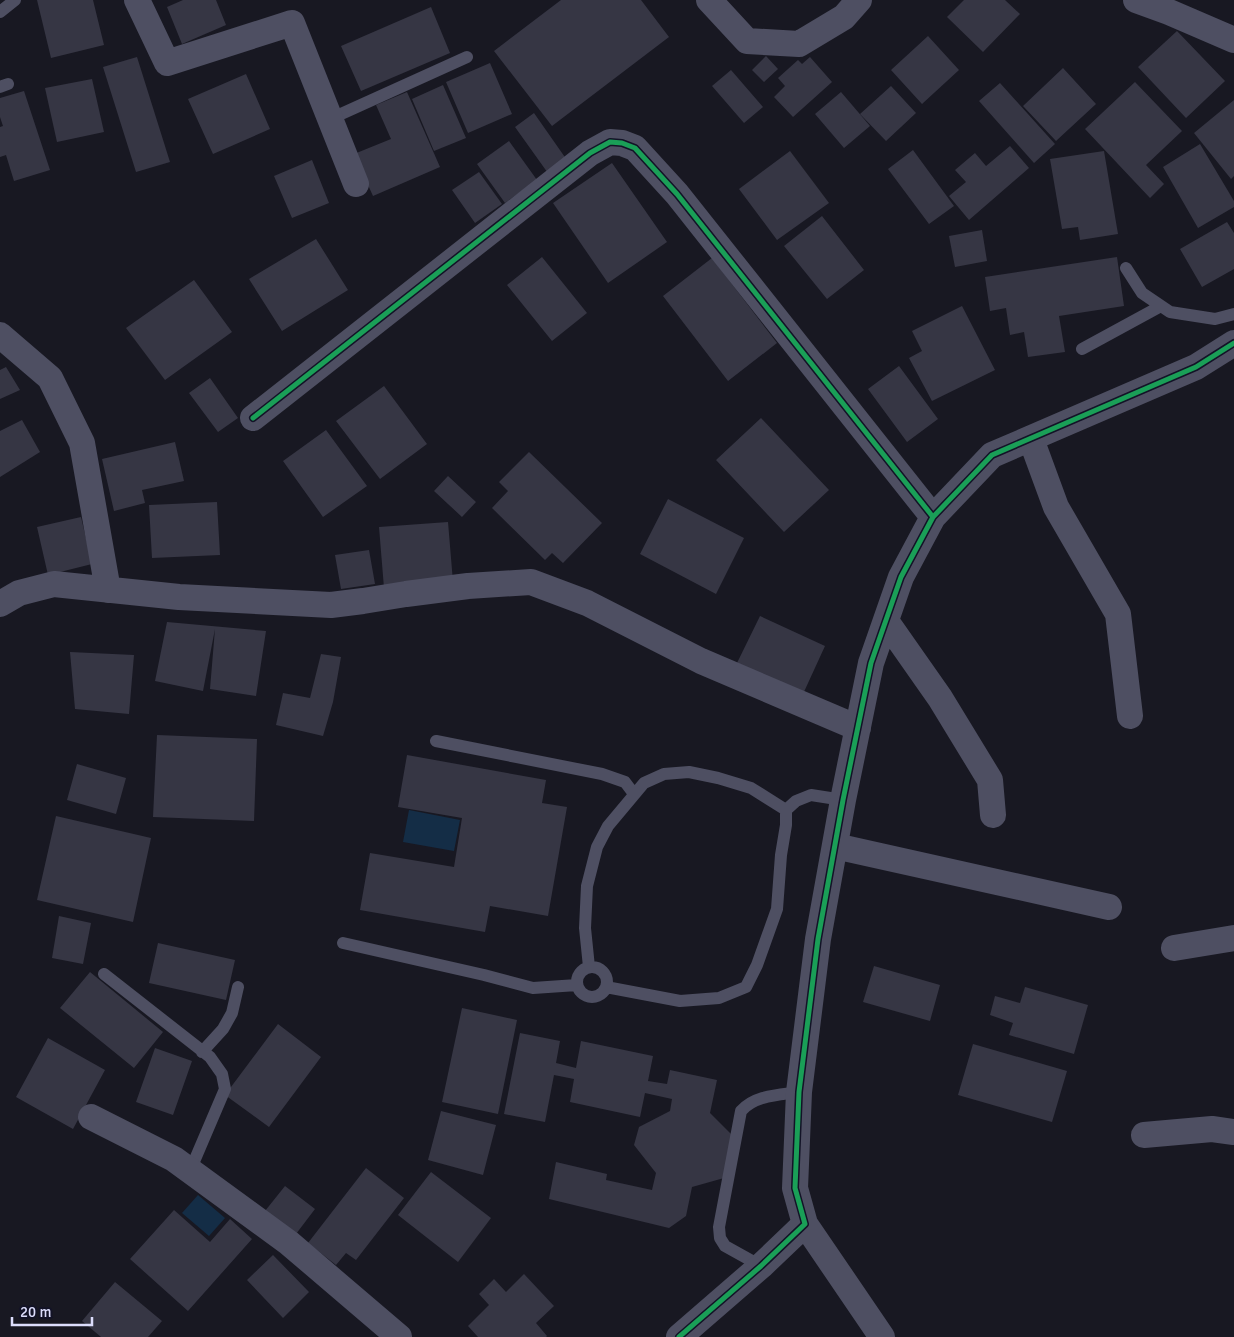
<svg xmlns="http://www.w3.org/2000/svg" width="1234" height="1337" font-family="Signika,sans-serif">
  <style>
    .water { fill: #142d46 }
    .building { fill: #363644 }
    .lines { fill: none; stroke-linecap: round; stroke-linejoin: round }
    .lane { stroke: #4e4f62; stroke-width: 12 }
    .street { stroke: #4e4f62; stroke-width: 26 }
    .cycleway-casing { stroke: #131327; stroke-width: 8 }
    .cycleway { stroke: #1a9f57; stroke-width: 5 }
  </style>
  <rect width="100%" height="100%" fill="#181822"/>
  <path class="water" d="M409,810l51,10 -6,31 -51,-9z
    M198,1195l27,23 -16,18 -27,-23z"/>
  <path class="building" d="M37,0h56l11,45 -53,13z
    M183,0h33l10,25 -44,19 -15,-37z
    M561,0h80l28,37 -117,89 -58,-75z
    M964,0h41l15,14 -37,38 -36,-35z
    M431,7l19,46 -89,38 -20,-45z
    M1177,31l48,50 -39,37 -48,-51z
    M928,36l31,34 -37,34 -31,-34z
    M766,56l12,13 -14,13 -12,-12z
    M137,57l33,105 -34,10 -33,-105z
    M810,57l22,25 -39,35 -19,-20 11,-11 -7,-8 20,-18 4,4z
    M490,63l22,51 -44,19 -22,-51z
    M1063,68l33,36 -40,37 -33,-35z
    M731,70l32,37 -19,16 -32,-37z
    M246,74l24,55 -57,25 -25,-55z
    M92,79l12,53 -47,10 -12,-54z
    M1135,82l47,49 -36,34 18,19 -14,14 -65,-69z
    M1000,83l55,61 -21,19 -55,-62z
    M443,85l23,53 -32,13 -22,-52z
    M891,86l25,27 -30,28 -26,-27z
    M24,91l26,79 -36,11 -8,-26 -6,2v-30l3,-1 -3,-9v-19z
    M407,92l33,75 -67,29 -19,-42 37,-15 -15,-34z
    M841,92l29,34 -26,22 -29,-34z
    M1234,100v76l-3,3 -37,-46z
    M534,113l35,50 -19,13 -35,-49z
    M509,141l28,39 -32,23 -28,-39z
    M1200,144l34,57v6l-36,21 -35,-61z
    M1010,146l19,22 -60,52 -20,-24 17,-14 -11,-12 20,-17 11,13z
    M913,150l41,56 -25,18 -41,-55z
    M790,151l39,52 -52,37 -38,-51z
    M1104,151l14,83 -38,6 -2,-13 -16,2 -12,-70z
    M312,160l17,43 -37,15 -18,-42z
    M612,163l55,79 -59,41 -55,-80z
    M479,172l23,32 -27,19 -23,-33z
    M822,216l42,54 -37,29 -43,-53z
    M1227,222l7,11v36l-32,18 -22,-38z
    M982,230l5,31 -32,6 -6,-31z
    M316,239l32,51 -66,41 -33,-52z
    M542,257l45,56 -35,28 -45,-56z
    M1117,257l7,49 -65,10 6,36 -37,5 -4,-25 -14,3 -4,-27 -16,3 -5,-34z
    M712,258l65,85 -49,38 -65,-85z
    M194,280l38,52 -67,48 -39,-52z
    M962,306l33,64 -63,31 -23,-43 13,-7 -10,-20z
    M899,366l39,53 -31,23 -39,-53z
    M6,367l14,23 -20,9v-29z
    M210,378l28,40 -20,14 -29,-39z
    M384,386l43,58 -47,35 -44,-58z
    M761,418l68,72 -45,42 -68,-72z
    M22,420l18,32 -40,25v-46z
    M326,430l41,56 -44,31 -40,-56z
    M175,442l9,39 -42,9 3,13 -31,8 -12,-52z
    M529,452l73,71 -39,40 -11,-10 -7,7 -53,-52 16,-17 -9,-9z
    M448,476l28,26 -14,15 -28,-26z
    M668,499l76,39 -28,56 -76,-40z
    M217,502l3,53 -68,3 -3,-53z
    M81,517l11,47 -44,11 -11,-48z
    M448,522l5,60 -69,6 -5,-61z
    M369,550l6,34 -34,5 -6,-34z
    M760,616l65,30 -22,48 -66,-31z
    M167,622l99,9 -10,65 -46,-7 5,-60 -12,62 -48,-10z
    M70,652l64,3 -5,59 -54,-5z
    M321,654l20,3 -8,45 -10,34 -47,-11 7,-32 27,5z
    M157,735l100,4 -3,82 -101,-4z
    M407,755l139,25 -4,23 25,4 -19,109 -58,-10 -5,26 -125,-22 10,-57 84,14 8,-49 -64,-11z
    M77,764l49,14 -10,36 -49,-14z
    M56,816l95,22 -18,84 -96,-22z
    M59,916l32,7 -8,41 -31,-6z
    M158,943l77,17 -9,40 -77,-17z
    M874,966l66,19 -10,36 -67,-19z
    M90,972l73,60 -29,36 -74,-60z
    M1025,987l63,18 -14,49 -65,-19 4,-12 -23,-8 5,-19 25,7z
    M462,1008l55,12 -19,94 -56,-12z
    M278,1024l43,33 -52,70 -44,-32z
    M520,1033l40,8 -4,22 20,5 5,-27 72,15 -5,25 19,3 3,-14 47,10 -7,33 23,23 -9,42 -32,9 -6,29 -17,12 -120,-29 7,-37 51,12 -1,6 46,10 4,-17 -22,-28 5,-18 31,-16 2,-12 -27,-6 -5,24 -70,-15 4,-23 -20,-4 -9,47 -41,-8z
    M48,1038l57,32 -32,59 -57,-32z
    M973,1044l94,27 -15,51 -94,-27z
    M155,1048l37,13 -19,54 -37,-13z
    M441,1111l55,14 -13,50 -55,-15z
    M366,1168l38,30 -48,62 -10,-7 -10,12 -28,-22z
    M431,1172l60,46 -33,44 -60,-47z
    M285,1186l30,23 -19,25 -31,-23z
    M174,1210l36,32 20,-23 22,20 -64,72 -58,-52z
    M273,1255l36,37 -26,26 -36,-38z
    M524,1274l30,32 -18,17 11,13 -1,1h-68l-10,-11 21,-21 -10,-11 15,-15 12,13z
    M115,1282l47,39 -14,16h-47l-19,-16z"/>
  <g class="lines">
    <path class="lane" d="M0,12l15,-12
      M0,87l8,-3
      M330,119l137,-62
      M1126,268l16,25 28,19 45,7 19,-5
      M1082,349l79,-43
      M436,741l166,33 23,8 9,12
      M343,943l141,32 49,13 44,-3
      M589,967l-4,-39 2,-42 10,-39 11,-21 36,-43 20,-9 25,-2 29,6 33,10 35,22
      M577 982a15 15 0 1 1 30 0a15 15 0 1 1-30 0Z
      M104,974l106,83 12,17 3,15 -35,82
      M606,987l74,14 39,-3 27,-11 11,-22 20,-56 4,-54 5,-30v-15l10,-9 15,-6 32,5
      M202,1052l21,-23 9,-16 6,-26
      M761,1266l-36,-20 -5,-8 -1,-11 22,-116c14,-16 38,-16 58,-19"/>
    <path class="street" d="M137,0l30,63 125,-40 64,161
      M709,0l38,41 52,3 45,-27 15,-17
      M1136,0l33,12 65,28
      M0,335l50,43 32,65 26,147
      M253,418l337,-265 20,-11 12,1 13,5 42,46 256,323
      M1031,439l25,68 62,107 12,102
      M0,604l19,-11 35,-9 125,13 152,8 32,-4 43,-7 62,-8 63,-4 56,21 114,58 157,67
      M886,621l54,77 50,82 3,35
      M835,846l274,61
      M1174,948l60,-10
      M91,1117l83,42 115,84 110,94
      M1144,1135l68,-6 22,3
      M805,1224l77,113
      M679,1337l82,-71 44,-42 -10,-36 4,-96 19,-153 25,-139 28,-137 30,-86 32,-60 59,-62 204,-88 38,-24"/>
    <g class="cycleway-casing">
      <path id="cycleway" d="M253,418l337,-265 20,-11 12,1 13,5 42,46 256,323
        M679,1337l82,-71 44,-42 -10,-36 4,-96 19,-153 25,-139 28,-137 30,-86 32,-60 59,-62 204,-88 38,-24"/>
    </g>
    <use href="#cycleway" class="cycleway"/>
  </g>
  <path d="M12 1317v8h80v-8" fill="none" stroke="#dcddfc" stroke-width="2.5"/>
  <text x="20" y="1317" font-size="15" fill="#dcddfc" stroke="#131327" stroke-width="4" paint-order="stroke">20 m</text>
</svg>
